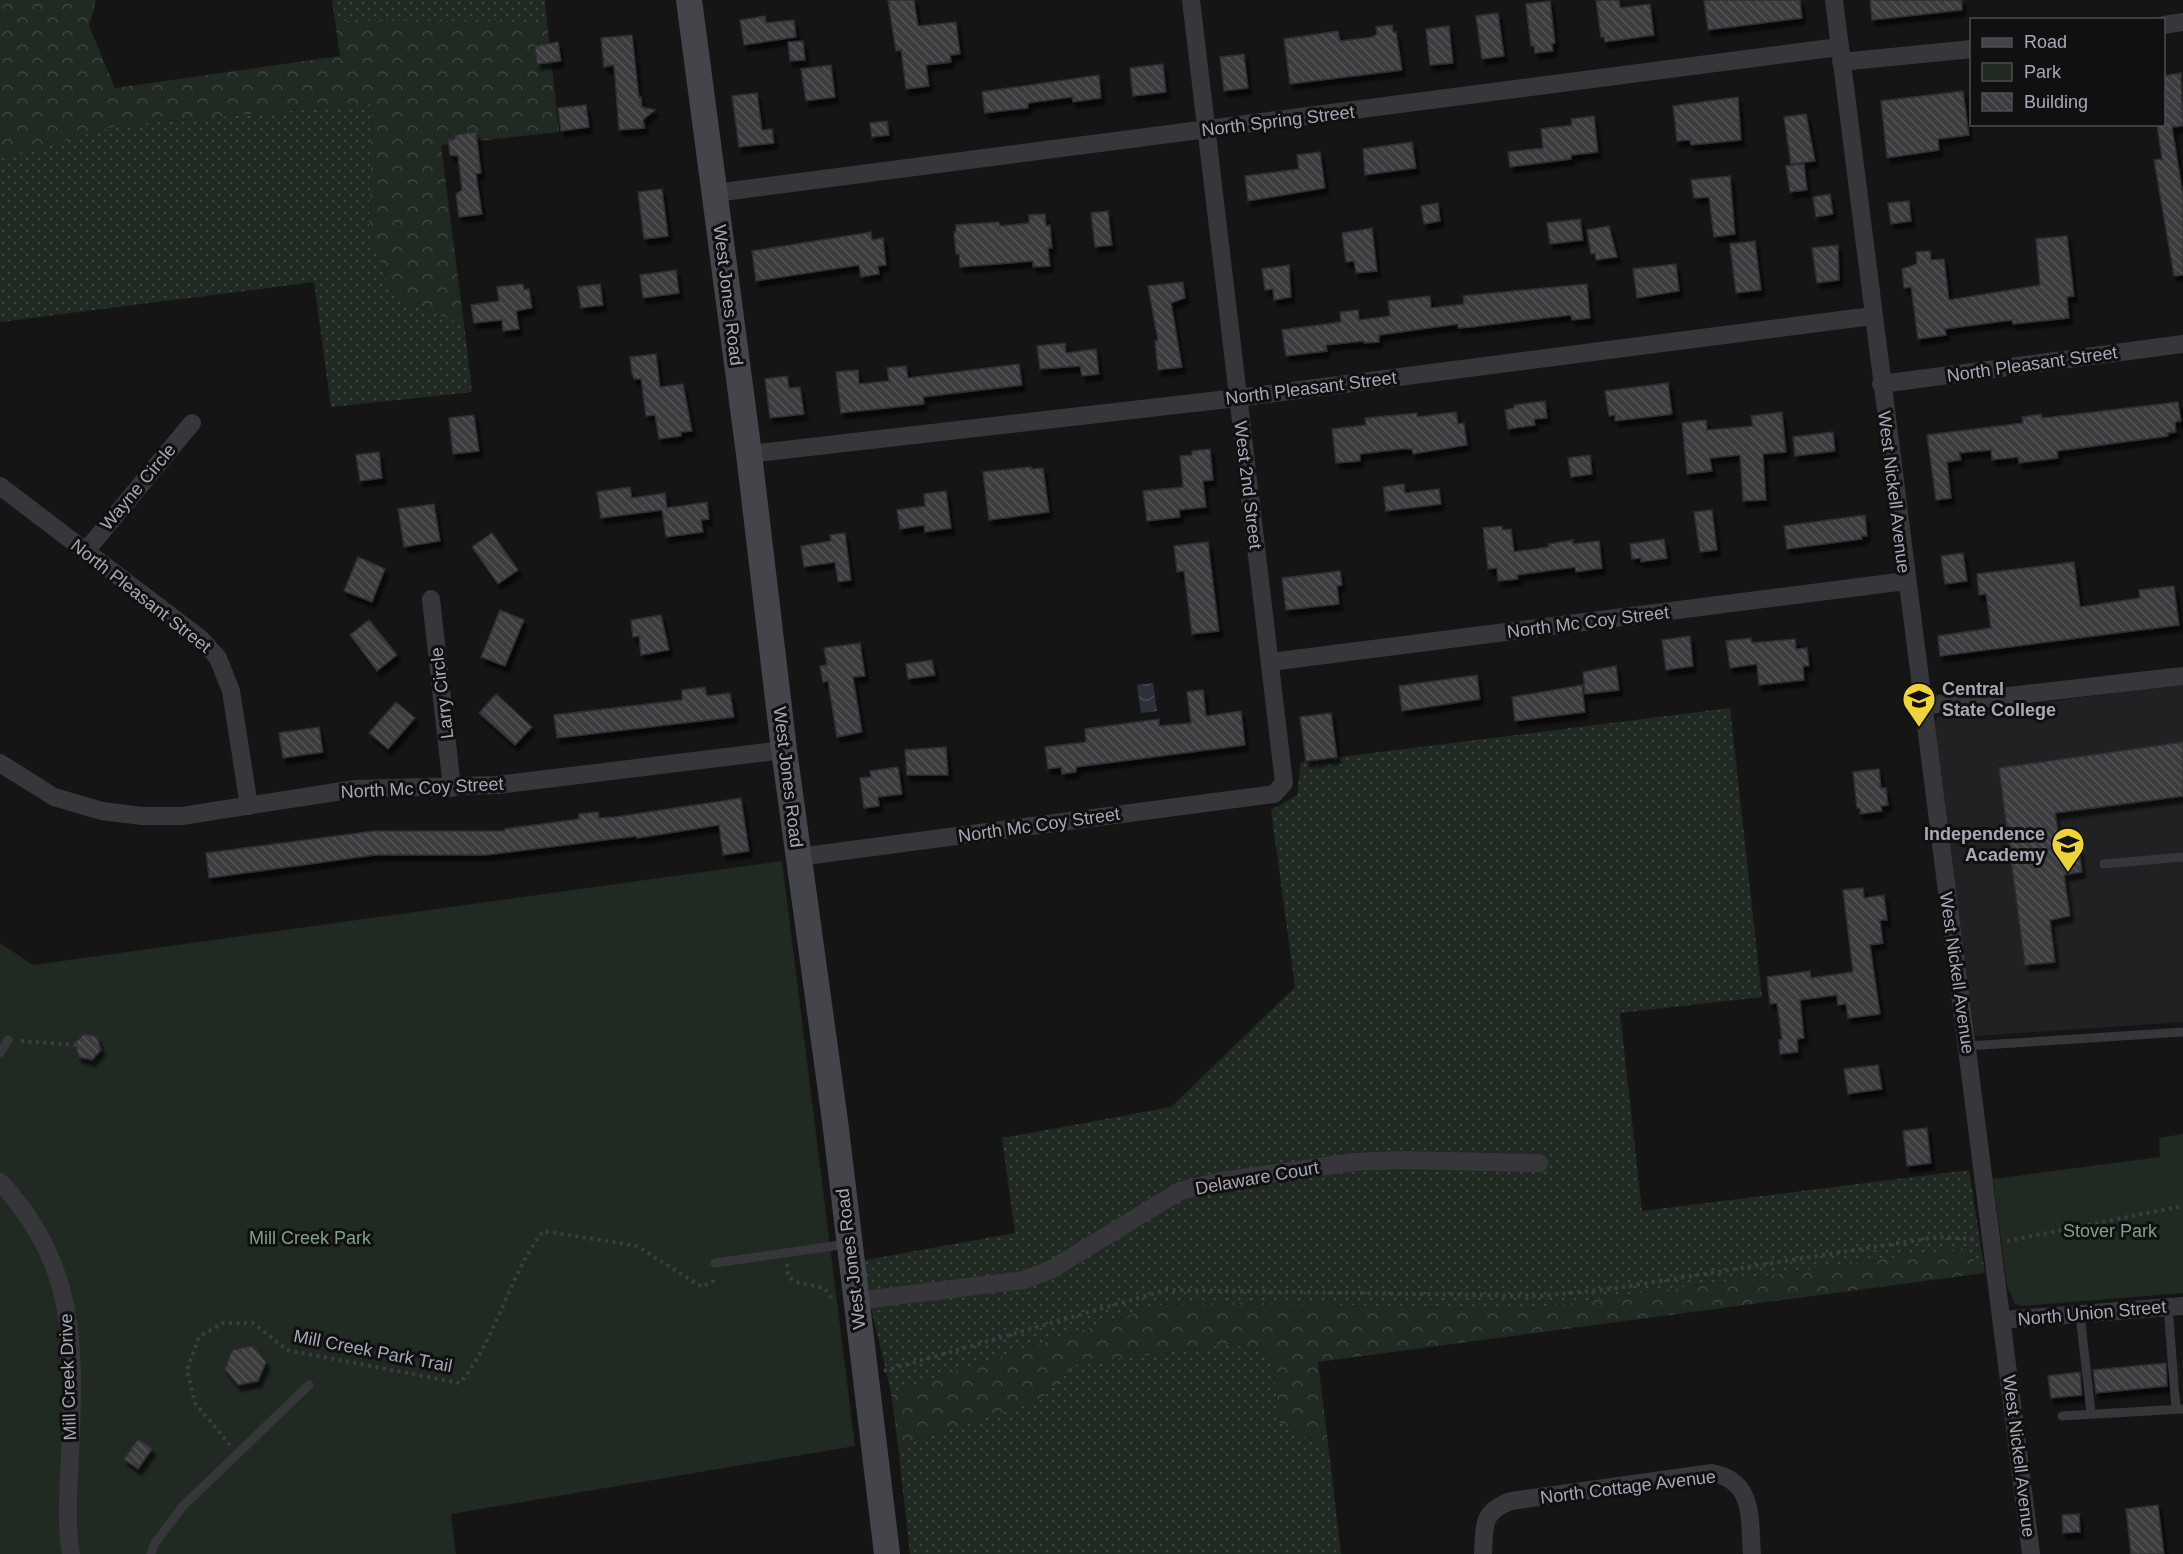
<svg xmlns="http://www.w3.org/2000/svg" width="2183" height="1554" font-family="Helvetica,sans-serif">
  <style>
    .built { fill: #212123 }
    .grass { fill: url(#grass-dots) }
    .forest { fill: url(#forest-crowns) }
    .green { fill: #212923 }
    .water { fill: url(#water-waves) }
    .building { fill: url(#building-back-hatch); stroke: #2f2f32; stroke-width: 1.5; filter: url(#shadow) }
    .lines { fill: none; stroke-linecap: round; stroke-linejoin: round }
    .path { stroke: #3c3c42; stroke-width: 4; stroke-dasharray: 3 4.5; stroke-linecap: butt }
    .lane { stroke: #36363b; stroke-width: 9 }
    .street { stroke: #36363b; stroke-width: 18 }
    .secondary { stroke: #44444b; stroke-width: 26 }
    .labels { text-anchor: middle; stroke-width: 6; stroke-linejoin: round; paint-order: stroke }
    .street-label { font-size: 18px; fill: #a7a8b6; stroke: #101011 }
    .poi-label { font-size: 18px; font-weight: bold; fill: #a7a8b6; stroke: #101011; text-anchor: start }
    .park-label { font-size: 18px; fill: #7ea187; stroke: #101011 }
  </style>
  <defs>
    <pattern id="grass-dots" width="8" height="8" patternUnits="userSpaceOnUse" patternTransform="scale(1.5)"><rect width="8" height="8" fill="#212923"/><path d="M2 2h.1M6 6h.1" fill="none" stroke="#3e4541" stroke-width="1.8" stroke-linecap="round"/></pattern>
    <pattern id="forest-crowns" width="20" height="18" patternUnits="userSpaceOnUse" patternTransform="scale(1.5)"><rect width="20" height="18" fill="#212923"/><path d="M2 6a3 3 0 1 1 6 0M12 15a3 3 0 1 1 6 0" fill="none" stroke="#3e4541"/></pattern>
    <pattern id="water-waves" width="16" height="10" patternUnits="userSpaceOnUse" patternTransform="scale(1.5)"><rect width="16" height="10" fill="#2b303a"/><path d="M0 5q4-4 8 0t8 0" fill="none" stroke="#474b54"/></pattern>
    <pattern id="building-back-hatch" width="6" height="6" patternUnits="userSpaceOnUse" patternTransform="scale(1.5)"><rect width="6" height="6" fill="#3c3c40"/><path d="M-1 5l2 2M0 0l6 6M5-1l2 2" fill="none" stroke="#555559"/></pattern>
    <filter id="shadow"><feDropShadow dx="3.5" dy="6" stdDeviation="1.5" flood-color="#0009"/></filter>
  </defs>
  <rect width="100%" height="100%" fill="#151516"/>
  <path class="built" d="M2183,684v338l-208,14 -42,-312 5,-8z"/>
  <path class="grass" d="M332,0h213l2,22 -212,-1z
    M372,104l-3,125 24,67 71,29 8,67 -141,15 -17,-125 -314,40v-163l119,-34z
    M1730,708l32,289 -142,16 22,198 327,-41 16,103 -22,-25 -442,62 -282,-8 -79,3 -269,87 -31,-131 155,-28 -13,-95 169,-31 124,-120 -24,-177 26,-15 4,-33z
    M1231,1344l41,11 7,67 50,29 12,103h-431l-12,-108 143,-47 34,-34z"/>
  <path class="forest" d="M0,0h96l-7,26 26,62 225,-32 -5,-35 212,1 12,110 -118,13 23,180 -71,-29 -24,-67 3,-125 -253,21 -119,34z
    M1963,1248l22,25 -667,89 11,89 -50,-29 -7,-67 -41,-11 -156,21 -34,34 -143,47 -7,-54 269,-87 79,-3 282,8z"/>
  <path class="green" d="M782,861l73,585 -404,68 5,40h-456v-611l33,22z
    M2183,1134v159l-161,13 -7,-2 -8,-18 -14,-107 167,-22 -1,-19z"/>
  <path class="water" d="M1153,683l4,28 -16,2 -4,-28z"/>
  <path class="building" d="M888,0h26l4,26 38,-4 4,32 -10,1 1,7 -25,3 3,21 -23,3 -5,-39 -5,1z
    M1596,0h23l1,8 30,-4 4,31 -49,7 -1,-5h-3z
    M1704,0h96l2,18 -94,12z
    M1870,0h92v10l-90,10z
    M1550,1l5,42 -3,1 1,7 -18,2 -1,-7h-3l-5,-42z
    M1498,13l6,43 -22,3 -6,-43z
    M765,16l1,7 28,-3 2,17 -52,8 -4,-25z
    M1392,25l1,7h3l6,38 -112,14 -6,-45 54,-8 2,10 32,-4 5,-3 -1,-7z
    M1449,26l4,37 -23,2 -4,-36z
    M632,35l7,63 2,-1 1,10 13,3 -12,10 2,8 -26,2 -5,-65 -10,2 -3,-29z
    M803,41l2,19 -15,1 -2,-19z
    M558,42l3,19 -24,3 -2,-18z
    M1244,54l4,34 -24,3 -4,-34z
    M1163,64l3,28 -33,4 -3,-28z
    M831,65l4,32 -29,4 -5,-32z
    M2181,73l2,53 -11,1 11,68v80l-9,1 -20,-116 8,-1 -5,-35h6v-48z
    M1099,75l2,23 -28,4 -1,-5 -44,6v5l-43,5 -3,-21z
    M1963,91l6,44 -31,4 1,11 -52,8 -6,-57z
    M757,93l5,37 10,-1 2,14 -35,4 -7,-51z
    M1738,97l3,43 -50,5 -1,-5 -13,1 -4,-35z
    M586,105l3,22 -28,4 -3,-23z
    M1806,114l9,47 -24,3 -7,-47z
    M1594,116l4,36 -27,3v4l-61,8 -2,-15 35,-4 -2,-19 31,-4 -1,-6z
    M887,121l2,14 -17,2 -2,-14z
    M476,132l5,41 -5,1 6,40 -23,3 -3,-23 6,-4 -4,-34 -8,-1 -2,-15 7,-1v-4z
    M1412,142l4,26 -51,7 -2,-26z
    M1320,152l5,36 -77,13 -3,-25 54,-7 -2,-14z
    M1804,164l3,26 -17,2 -4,-26z
    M1730,176l5,58 -21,3 -5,-40 -15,1 -3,-18z
    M662,189l6,47 -24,3 -6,-47z
    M1830,194l3,20 -17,3 -3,-20z
    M1909,201l2,20 -20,3 -3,-21z
    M1438,203l2,18 -16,3 -3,-18z
    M1108,211l4,34 -17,2 -4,-34z
    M1045,214l1,12 4,-1 2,23h-4l2,18 -17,1v-6l-73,6 -1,-13h-3l-2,-22 2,-1v-6l43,-3 1,4 29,-3v-8z
    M1580,219l3,21 -33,4 -3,-21z
    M1609,226l8,31 -21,3 -1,-7 -4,1 -4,-24z
    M1372,228l5,43 -21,2 -2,-12 -8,1 -4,-29z
    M871,232l1,8 11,-2 3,27 -8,1 1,8 -18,3 -2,-12 -103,16 -4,-30z
    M2067,236l7,60 -7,1 2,21 -56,6 -1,-4 -67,9 1,6 -28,4 -7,-52 -7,1 -2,-19 15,-5 -1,-12 14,-1 1,9 13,-1 5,41 91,-15 -4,-46z
    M1755,241l6,49 -25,3 -6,-49z
    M1838,245l1,35 -22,3 -5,-35z
    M1676,264l3,27 -42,7 -4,-29z
    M1289,265l2,32 -17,3 -1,-11 -8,1 -3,-21z
    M676,270l3,23 -36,5 -3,-23z
    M1183,282l2,16 -14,5 11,64 -24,3 -3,-29 3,-1 -10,-54z
    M523,284l1,6 5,-1 3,19 -16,3 3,18 -16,2 -1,-11 -28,3 -3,-18 28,-4 -2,-14z
    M600,284l3,21 -22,3 -3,-21z
    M1587,284l3,34 -18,2 -1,-5 -100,12 -13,1v-4l-79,11v7l-15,1v-2l-38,4 1,6 -41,5 -4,-26 59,-8 -1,-10 18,-2 1,10 31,-4 -2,-15 42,-5 1,12 33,-4 -1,-8z
    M1065,343l1,10 30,-4 3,25 -17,2 -2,-10 -40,3 -3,-23z
    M656,354l4,33 23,-3 9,47 -11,1v4l-22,3 -4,-24 -9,1 -5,-37h-7l-2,-6 -2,-16z
    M1019,364l3,21 -99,12 1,7 -83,9 -5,-41 22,-2 1,14 30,-3 -2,-13 19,-2 2,12z
    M787,376l2,12 11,-1 4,27 -34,4 -5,-39z
    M1668,383l4,31 -57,7v-6l-6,1 -4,-25z
    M1545,401l2,17 -13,1 1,6 -27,4 -3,-19 9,-2v-3z
    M2178,402l3,19 -6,1 1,10 -8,1v3l-111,15 1,7 -39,5 -1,-6 -26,3 -1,-10 -32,3 2,7 -14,2 4,36 -15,2 -9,-65 96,-12 -1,-6 19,-3 1,4 10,-1z
    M1456,412l2,12 6,-1 3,22 -54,9 -1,-5h-10l-42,5v7l-24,2 -4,-34 34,-4 -1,-7 52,-5v4z
    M1782,412l4,40 -23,2 3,46 -23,1 -3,-46 -30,3 2,13 -25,3 -5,-51 24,-3 1,10 46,-4 -2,-10z
    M474,415l5,36 -26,3 -4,-36z
    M1833,432l2,19 -40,5 -2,-19z
    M1210,449l3,31 -10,1 3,26 -27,3 1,7 -33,4 -4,-30 40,-4 -3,-31 12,-1v-4z
    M379,452l3,26 -22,3 -4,-26z
    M1590,455l2,19 -21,3 -3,-19z
    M1031,467v2l12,-1 6,44 -60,8 -6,-48z
    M1404,484l1,9 34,-4 2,15 -55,7 -3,-24z
    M630,487l2,11 33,-5 2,15 40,-6 2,17 -8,1 2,12 -37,5 -4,-27 -61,8 -4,-26z
    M946,491l5,37 -26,4 -1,-7 -24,4 -3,-19 28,-4 -1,-12z
    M434,504l6,37 -36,6 -6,-38z
    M1712,510l5,40 -17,2 -6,-40z
    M1865,515l2,21h-6l1,3 -75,10 -3,-23z
    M1502,526v4l9,-1 3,23 35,-5 -1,-3 25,-4v4l26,-3 3,27 -26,4 -1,-5 -58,8 1,4 -20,2 -1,-13 -9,1 -5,-41z
    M492,533l26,37 -20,14 -26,-37z
    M845,533l6,47 -13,2 -3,-20 -31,5 -3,-21 30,-5 -1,-6z
    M1664,539l3,19 -26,4v-4l-9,1 -2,-15z
    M1208,542l11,89 -27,3 -8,-63 -7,1 -3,-26z
    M1963,553l4,28 -22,3 -4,-28z
    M358,557l27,12 -13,33 -28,-11z
    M2074,562l6,45 60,-9 -1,-8 35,-4 5,39 -239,31 -2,-20 53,-8 -5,-34 -7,1 -2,-21z
    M1340,571l2,14 -5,1 2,18 -53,6 -4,-32z
    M500,610l24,10 -19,46 -24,-9z
    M661,615l8,35 -28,5 -2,-19 -6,1 -2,-17z
    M369,620l28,35 -20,16 -27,-36z
    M1690,636l3,30 -27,4 -4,-30z
    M1751,638l1,5 43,-4 1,10 11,-1 2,18h-6l1,14 -45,5 -2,-21 -27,4 -4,-27z
    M860,643l5,33 -12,1 9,55 -25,5 -9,-56 -5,1 -3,-16 7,-1 -3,-17z
    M932,660l3,15 -27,4 -2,-15z
    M1616,666l3,24 -34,4 -2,-22z
    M1477,675l3,24 -78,12 -3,-25z
    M1582,685l3,27 -70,9 -3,-24z
    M705,687l2,9 23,-3 4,24 -177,21 -3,-23 128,-15v-10z
    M1203,690l3,26 35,-5 4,34 -169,22v5l-14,2 -1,-7 -13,2 -3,-22 41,-5 -1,-13 74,-10v7l32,-3 -4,-31z
    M496,694l36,33 -17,18 -36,-32z
    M396,702l19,16 -27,31 -19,-16z
    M1331,713l6,44 -31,4 -6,-44z
    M319,727l4,25 -40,6 -4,-25z
    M2183,742v54l-128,17 6,36 18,-1 3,24 -18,3 6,41 -20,4 5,42 -30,3 -26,-197z
    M946,747l2,28h-41l-2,-25z
    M898,767l4,27 -24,3 1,9 -15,2 -4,-30 11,-1 -1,-6z
    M1879,769l2,19h5l2,17 -7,1 1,5 -22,3v-6h-3l-4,-36z
    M741,798l8,53 -26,4 -4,-30 -82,13v-2l-151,19h-112l-165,23 -3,-25 168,-22h131v-2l74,-10v-5l19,-2 1,6 16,-1z
    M1863,888l1,10 20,-3 3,25h-7l3,23 -13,2 10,69 -32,4 -2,-14 -8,1 -1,-10 -37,5 4,38 -7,1 1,13 -18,2 -1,-14 3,-1 -5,-36 -7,1 -3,-27 43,-6 1,7 42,-6 -10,-82z
    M84,1034l13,3 4,13 -9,10 -13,-3 -4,-14z
    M1878,1065l4,24 -34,5 -4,-25z
    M1927,1128l4,35 -24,3 -4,-35z
    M253,1346l13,16 -8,19 -20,4 -13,-16 7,-19z
    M2166,1363l1,23 -71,7 -3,-23z
    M2080,1372l2,23 -31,3 -3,-22z
    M138,1439l14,10 -14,20 -14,-10z
    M2158,1505l6,49h-33l-5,-45z
    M2079,1514l1,18 -17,1 -1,-18z"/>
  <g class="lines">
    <path class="path" d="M21,1041l55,4
      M2007,1241l176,-35
      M787,1264l1,12 8,6 28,6 10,13
      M884,1371l282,-81 375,6 69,-7 327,-52 37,2
      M230,1445l-35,-42 -8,-33 12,-33 24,-14h30l34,27 173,33c37,-45 48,-106 83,-152l94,15 65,41 11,-6 1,-5"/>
    <path class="lane" d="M2104,864l79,-7
      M1967,1046l216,-14
      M0,1053l8,-13
      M715,1263l132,-19
      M2168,1307l8,102
      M2080,1314l11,99
      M2062,1416l121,-7
      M151,1554l4,-11 28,-37 126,-121"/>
    <path class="street" d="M1834,0l197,1554
      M2164,25l19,-3
      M1841,62l131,-13
      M715,193l1124,-146
      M1881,384l302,-40
      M749,454l488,-56 635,-82
      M0,486l201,153 17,19 13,33 18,115
      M85,552l107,-129
      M431,599l21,189
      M1270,662l636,-81
      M1922,706l261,-30
      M0,763l54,34 48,14 40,5h40l173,-27 142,-4 287,-35
      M798,857l476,-63 10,-11 -93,-783
      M0,1182c77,82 75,165 70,271 -1,33 -5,68 1,101
      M856,1301l168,-21 28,-11 128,-78 41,-10 133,-19 47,-2 138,3
      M2002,1320l181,-14
      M1483,1554c2,-29 -2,-42 28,-53l201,-28c43,8 37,46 40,81"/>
    <path class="secondary" d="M689,0l60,454 35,296 51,371 52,433"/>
  </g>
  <defs>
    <g id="school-pin" transform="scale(1.725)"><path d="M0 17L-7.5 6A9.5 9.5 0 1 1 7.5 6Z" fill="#eed435" stroke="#101011"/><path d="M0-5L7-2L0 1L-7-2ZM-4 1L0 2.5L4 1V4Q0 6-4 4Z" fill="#111"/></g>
  </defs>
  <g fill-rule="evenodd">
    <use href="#school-pin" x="1919" y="699"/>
    <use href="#school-pin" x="2068" y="844"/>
  </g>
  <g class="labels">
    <g class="street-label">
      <text transform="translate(1278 121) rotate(-7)" y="6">North Spring Street</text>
      <text transform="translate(728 295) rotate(83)" y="6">West Jones Road</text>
      <text transform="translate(2032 364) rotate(-8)" y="6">North Pleasant Street</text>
      <text transform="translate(1311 388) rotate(-7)" y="6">North Pleasant Street</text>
      <text transform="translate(1248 485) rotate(83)" y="6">West 2nd Street</text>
      <text transform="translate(138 487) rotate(-50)" y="6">Wayne Circle</text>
      <text transform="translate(1894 492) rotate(83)" y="6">West Nickell Avenue</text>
      <text transform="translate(141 596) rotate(38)" y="6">North Pleasant Street</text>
      <text transform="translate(1588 622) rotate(-7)" y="6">North Mc Coy Street</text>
      <text transform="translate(442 693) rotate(-97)" y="6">Larry Circle</text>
      <text transform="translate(788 777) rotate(83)" y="6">West Jones Road</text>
      <text transform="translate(422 788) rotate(-3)" y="6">North Mc Coy Street</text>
      <text transform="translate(1039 825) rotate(-8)" y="6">North Mc Coy Street</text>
      <text transform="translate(1957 973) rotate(82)" y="6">West Nickell Avenue</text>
      <text transform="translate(1257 1178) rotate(-10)" y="6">Delaware Court</text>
      <text transform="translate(851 1259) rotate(-97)" y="6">West Jones Road</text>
      <text transform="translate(2092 1313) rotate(-5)" y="6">North Union Street</text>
      <text transform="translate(373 1351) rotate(11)" y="6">Mill Creek Park Trail</text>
      <text transform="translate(68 1377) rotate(-92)" y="6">Mill Creek Drive</text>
      <text transform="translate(2019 1456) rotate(83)" y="6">West Nickell Avenue</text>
      <text transform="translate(1628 1487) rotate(-7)" y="6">North Cottage Avenue</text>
    </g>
    <g class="poi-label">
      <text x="1942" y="695">Central<tspan x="1942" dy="21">State College</tspan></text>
      <text x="2045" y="840" text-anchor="end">Independence<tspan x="2045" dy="21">Academy</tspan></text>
    </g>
    <g class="park-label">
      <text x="2110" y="1237">Stover Park</text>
      <text x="310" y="1244">Mill Creek Park</text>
    </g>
  </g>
  <rect x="1970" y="18" width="195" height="108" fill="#101011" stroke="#4c4d53" stroke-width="1.5"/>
  <rect x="1982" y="38" width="30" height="9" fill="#44444b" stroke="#4c4d53" stroke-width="1.5"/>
  <text x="2024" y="48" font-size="18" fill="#a7a8b6">Road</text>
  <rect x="1982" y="63" width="30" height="18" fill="#212923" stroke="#4c4d53" stroke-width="1.5"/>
  <text x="2024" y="78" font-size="18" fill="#a7a8b6">Park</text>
  <rect x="1982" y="93" width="30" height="18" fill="url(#building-back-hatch)" stroke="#4c4d53" stroke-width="1.5"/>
  <text x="2024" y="108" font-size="18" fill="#a7a8b6">Building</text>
</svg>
